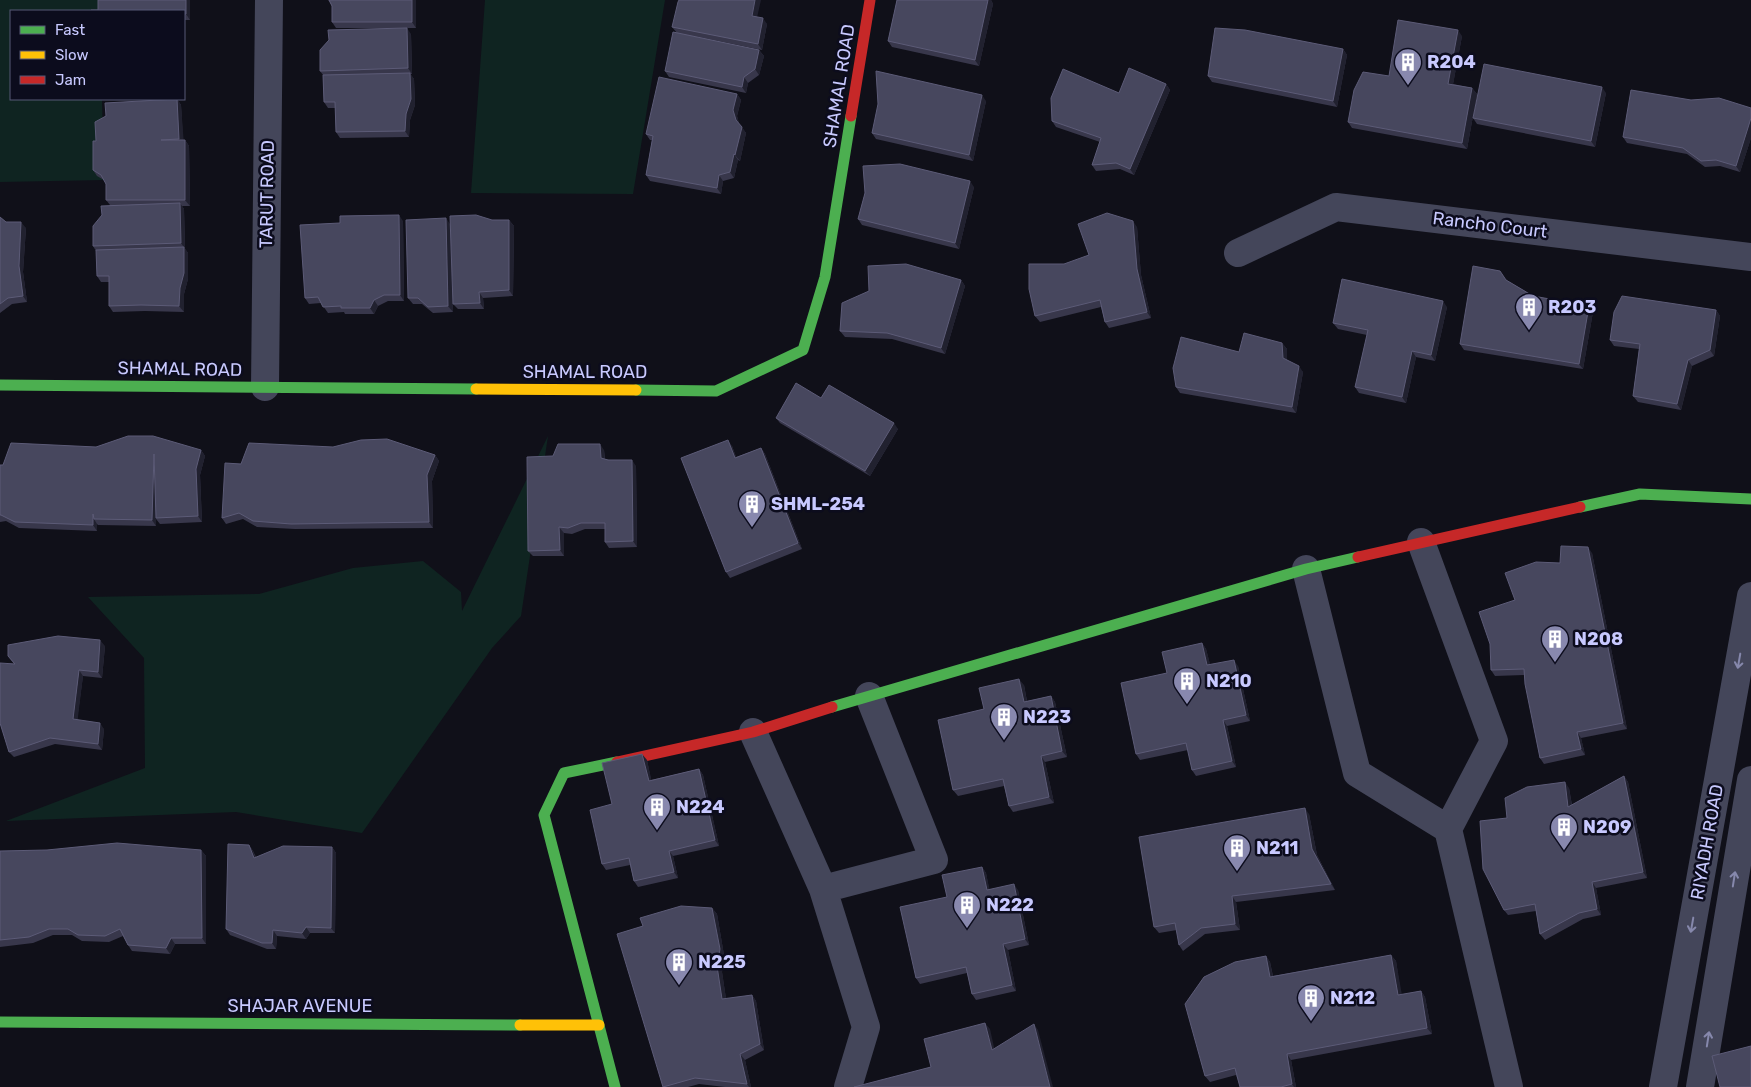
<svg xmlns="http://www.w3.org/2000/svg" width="1751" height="1087" font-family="Rubik,sans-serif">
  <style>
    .green { fill: #0f2421 }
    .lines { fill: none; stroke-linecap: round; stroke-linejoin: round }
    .street { stroke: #44465a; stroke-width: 28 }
    .fast { stroke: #4caf50; stroke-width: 11 }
    .slow { stroke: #ffc107; stroke-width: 11 }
    .jam { stroke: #c62828; stroke-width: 11 }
    .wall { fill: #38374b }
    .shaded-wall { fill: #21212f }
    .building { fill: #47475e; stroke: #5c5b77 }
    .oneway { stroke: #8688ac }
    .labels { text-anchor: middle; stroke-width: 5; stroke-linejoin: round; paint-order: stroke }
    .poi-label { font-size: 18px; font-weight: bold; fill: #c8c9ff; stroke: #0c0c1d; text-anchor: start }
    .street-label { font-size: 18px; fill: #c8c9ff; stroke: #0c0c1d }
  </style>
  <rect width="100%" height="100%" fill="#101019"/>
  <path class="green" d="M0,0h101v11h-90v88h91l2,81 -104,2z
    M485,0h180l-32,194 -162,-1z
    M548,436l-27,180 -29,32 -130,185 -126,-21 -230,9 139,-53 -1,-110 -56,-61 171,-3 94,-26 70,-7 38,31 1,19z"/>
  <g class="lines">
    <path class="street" d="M1238,253l98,-46 415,50
      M265,387l4,-387
      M1306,569l51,204 91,56 46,-88 -73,-199
      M753,732l70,157 43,138 -18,60
      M1448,829l61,258
      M823,889l111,-29 -65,-164
      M1663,1087l88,-491
      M1700,1087l51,-307"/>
    <path class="fast" d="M0,385l476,4
      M636,390l80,1 87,-41 22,-73 26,-161
      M1580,507l60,-13 111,5
      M832,707l474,-138 52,-12
      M0,1022l520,3
      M615,1087l-71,-272 20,-42 53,-11"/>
    <path class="slow" d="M476,389l160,1
      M520,1025h79"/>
    <path class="jam" d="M851,116l19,-116
      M1358,557l222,-50
      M617,762l136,-30 79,-25"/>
  </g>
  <path class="wall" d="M98,0h92v20h-6v-9l-86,-1z
    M328,0h88v28h-80l-4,-6v-16l-3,-5z
    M897,0h94l2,4 -14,62 -87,-19 -4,-6z
    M757,17l10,7 -5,26 -68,-14 65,14 5,6 -5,19 -11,8 -2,10 -77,-16 -4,-6 12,-38 -5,-6z
    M411,34l1,40h-2l4,5 1,26 -5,15 -1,17 -69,1 -4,-6 -1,-24h-7l-4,-6 -1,-27 -3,-4z
    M1462,36l-9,48 19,4 5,6 -10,55 -115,-21 -4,-6 41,-46z
    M1343,49l4,6 -10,52 -125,-25 -4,-6z
    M1166,84l4,6 -36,85 -14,-6 -24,2 -4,-6 8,-23 -44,-15 -4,-6z
    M1606,93l-11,54 -118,-23 -4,-6z
    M737,94l4,6 -4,16 2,8 7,9 -6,28 -2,-1 -4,18 -11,3 -2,13 -71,-13 -4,-6 6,-35h-2l-4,-6z
    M177,99l4,6 2,35h2l4,6 1,60h-8l2,3 1,40 3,4v26l-4,15v18l-39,-1 -32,1 -4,-6v-24h-8l-4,-6 -1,-25 -3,-5 9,-31 8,-10 -4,-5v-16l-2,-4 -7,-4 -4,-6 3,-29z
    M1691,100l60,8v30l-11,34 -20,-6 -15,1 -18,-13 -60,-11 -4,-6z
    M986,101l-13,60 -97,-22 -4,-6z
    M974,187l-15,62 -97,-24 -4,-6 7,-26z
    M0,217l6,5 20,6 -3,44 4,30 -15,2 -12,9z
    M492,220h17l5,6 -1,70 -30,2 1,11h-26l-5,-5z
    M403,221l1,80h-16l-10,5 -4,8h-29l-1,-2 -16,1 -7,-10 -12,1 -4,-6z
    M450,224l3,88 -20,1 -11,-9h-9l-5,-6z
    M1137,227l4,48 10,43 -42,10 -4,-6 -4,-15 -61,15 -5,-6 54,-61z
    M961,280l4,6 -20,68 -53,-15 -47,-2 -5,-6z
    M1506,280l27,16 56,10 4,6 -10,57 -119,-19 -4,-6z
    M1447,307l-12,54 -19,-4 -10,46 -47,-10 -4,-6 12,-52 -29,-6 -5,-6z
    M1716,310l4,6 -6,40 -22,10 -11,44 -43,-8 -5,-6 6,-47 -25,-3 -4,-6z
    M1282,343l5,6v11l16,12 -7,41 -116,-20 -4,-6 63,-35z
    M821,398l77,31 -28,47 -90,-53 -4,-5z
    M732,446l4,11 25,-9 4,6 37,95 -72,29 -4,-6z
    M96,447l105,3 4,6 -5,19 2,47 -42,2 -4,-5v7l-58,-1 -1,-1v7l-78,-3 -13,-7 -6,1v-57h3z
    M604,450l1,9 31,7 1,81 -28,1 -4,-6v-13h-20l-13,5 -8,-1v23h-31l-5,-5 25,-95z
    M435,455l4,6 -7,20 1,47 -138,1 -38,-2 -14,-8 -17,5 -4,-6 19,-54z
    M1592,553l35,176 -46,9 4,17 -41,9 -4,-6 -16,-83 -29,1 -4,-6 24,-70 45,-37z
    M1202,643l4,6 4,16 28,1 12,55 -23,5 9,41 -40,9 -4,-6 -4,-20 -48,10 -4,-6 31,-81z
    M105,646l-3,32 -19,-2 -6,44 27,9 -2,21 -47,-6 -41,13 -5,-5 5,-88 -6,-8z
    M1024,685l3,16 24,-5 4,6 12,55 -22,5 9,41 -41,9 -4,-6 -5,-20 -46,10 -5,-6 31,-81z
    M647,760l4,20 48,-11 4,6 16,71 -46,10 5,22 -40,9 -4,-6 -4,-16 -24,5 -4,-6 10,-60z
    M1624,776l4,6 19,96 -51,10 5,27 -18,4 -38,21 -5,-6 -4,-23 -28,4 -4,-5 3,-92 62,-30 3,17z
    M1309,814l8,41 18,35 -99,12 4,28 -35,4 -22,17 -4,-6 -2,-15 -18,3 -5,-6z
    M249,845l4,6 3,6 76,-10 4,6 -1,80h-25l-4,6 -29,-3 -1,13h-9l-37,-14 -4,-6z
    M201,850l5,6v88h-31l-5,10 -38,-3 -4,-6 -5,-9 -14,6 -27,-1 -10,-6h-19l-20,8 -33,4v-96z
    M982,867l4,6 3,16 29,1 11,55 -21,5 8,41 -40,9 -4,-6 -5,-21 -47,11 -4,-6 31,-81z
    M712,908l5,6 7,41 -2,17 4,27 26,-4 4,6 8,49 -19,10 6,27h-26l-26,-3 -11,3h-25z
    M1391,955l5,6 5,34 20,-4 4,6 7,37 -141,26 5,27h-56l-4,-12 -26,7 -5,-6 61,-120 4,6 3,14z"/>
  <path class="shaded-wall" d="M186,0h4v20l-4,-6z
    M412,0h4v28l-4,-6z
    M755,0h6l-5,22 -4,-6z
    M988,0h3l2,4 -14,62 -4,-6z
    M763,18l4,6 -5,26 -4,-6z
    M407,28l4,6 1,40 -4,-6z
    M1458,30l4,6 -10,54 -4,-6z
    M1343,49l4,6 -10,52 -4,-6z
    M759,50l5,6 -5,19 -4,-6z
    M410,73l4,6 1,26 -5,15 -1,17 -4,-6z
    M744,77l4,6 -2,10 -4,-6z
    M1166,84l4,6 -36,85 -4,-6z
    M1602,87l4,6 -11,54 -4,-6z
    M1472,88l5,6 -10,55 -5,-6z
    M737,94l4,6 -4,16 3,10 -4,-6 -3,-10z
    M982,95l4,6 -13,60 -4,-6z
    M177,99l4,6 3,40 -5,-6z
    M1751,118v20l-11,34 -4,-6z
    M742,127l4,6 -6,28 -5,-6z
    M185,140l4,6 1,60 -5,-6z
    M734,154l4,6 -4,18 -4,-6z
    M719,175l4,6 -2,13 -4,-6z
    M970,181l4,6 -15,62 -4,-6z
    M180,203l4,6 1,40 -4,-6z
    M399,215l4,6 1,80 -4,-6z
    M446,218l4,6 3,88 -5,-6z
    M509,220l5,6 -1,70 -4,-6z
    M1133,221l4,6 4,48 10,43 -4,-6 -10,-43z
    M21,222l5,6 -3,44 4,30 -4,-6 -4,-30z
    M184,247l4,6v26l-4,15v18l-5,-6 1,-18z
    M961,280l4,6 -20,68 -4,-6z
    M479,292l4,6 1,11 -4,-6z
    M374,300l4,6 -4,8 -4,-6z
    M1443,301l4,6 -12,54 -4,-6z
    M1589,306l4,6 -10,57 -4,-5z
    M1716,310l4,6 -6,40 -4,-6z
    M1282,343l5,6v15l-4,-6z
    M1412,351l4,6 -10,46 -4,-6z
    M1688,360l4,6 -11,44 -4,-6z
    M1299,366l4,6 -7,41 -4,-6z
    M894,423l4,6 -28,47 -5,-5z
    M728,440l4,6 7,18 -4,-6z
    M600,444l4,6 1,14 -4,-6z
    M761,448l4,6 37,95 -4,-6z
    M201,450l4,6 -5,19 2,47 -4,-6 -2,-47z
    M154,454l4,6 -2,66 -4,-6z
    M435,455l4,6 -7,20 1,47 -4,-6 -2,-47z
    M632,460l4,6 1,81 -4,-6z
    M93,514l1,5 3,5v7l-4,-6z
    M559,527l5,6v23l-4,-6z
    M1588,547l4,6 35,176 -4,-6z
    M100,640l5,6 -3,32 -4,-6z
    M1202,643l4,6 6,22 -5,-6z
    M1234,660l4,6 12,55 -4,-6z
    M79,670l4,6 -6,49 -4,-6z
    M1019,679l5,6 4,23 -4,-6z
    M1051,696l4,6 12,55 -5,-6z
    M1223,720l4,6 9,41 -4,-6z
    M100,723l4,6 -2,21 -4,-6z
    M1577,732l4,6 4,17 -4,-6z
    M642,754l5,6 6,27 -4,-6z
    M1041,756l4,6 9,41 -5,-6z
    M699,769l4,6 16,71 -4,-6z
    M1624,776l4,6 19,96 -4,-6z
    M1565,782l4,6 4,25 -5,-6z
    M1305,808l4,6 8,41 18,35 -4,-6 -19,-35z
    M249,845l4,6 5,13 -4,-6z
    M332,847l4,6 -1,80 -4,-5z
    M201,850l5,6v88l-4,-6z
    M669,851l4,5 5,22 -4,-6z
    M982,867l4,6 5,23 -4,-6z
    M1592,882l4,6 5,27 -4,-6z
    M1014,884l4,6 11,55 -4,-6z
    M1232,896l4,6 4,28 -5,-6z
    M712,908l5,6 7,41 -2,17 5,33 -5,-6 -5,-33z
    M306,927l4,6 -4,6 -4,-6z
    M273,930l4,6 -1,13 -4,-6z
    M171,938l4,6 -5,10 -4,-6z
    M1003,944l5,6 8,41 -4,-6z
    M1391,955l5,6 7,40 -5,-6z
    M1266,956l4,6 4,21 -4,-6z
    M1421,991l4,6 7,37 -5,-6z
    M752,995l4,6 8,49 -4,-6z
    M985,1023l5,6 6,27 -4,-6z
    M1034,1024l4,6 15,57h-3z
    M740,1054l5,6 6,27h-2l-2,-3z
    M1287,1054l4,6 5,27h-2l-2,-3z"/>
  <path class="building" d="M98,0h88v14h-2v-3h-93v-1h7z
    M329,0h83v22h-80v-16z
    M679,0h76l-3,16 11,2 -5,26 -86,-17 6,-25z
    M897,0h91l-13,60 -87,-19z
    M1398,20l60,10 -10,54 24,4 -10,55 -114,-21 6,-32 9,-18 26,4z
    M407,28l1,40 -88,3v-21l9,-10 -1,-10z
    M1215,28l30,2 98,19 -10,52 -125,-25z
    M673,32l86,18 -4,19 -11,8 -2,10 -77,-16z
    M1484,64l118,23 -11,54 -118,-23z
    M1129,68l37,16 -36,85 -14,-6 -24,2 9,-27 -49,-17 -1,-23 12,-29 56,24z
    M876,71l106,24 -13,60 -97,-22 6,-29z
    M410,73l1,26 -5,15 -1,17 -69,1 -1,-30h-11l-1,-27z
    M659,77l78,17 -4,16 3,10 6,7 -7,28 -1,-1 -4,18 -11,3 -2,13 -71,-13 7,-39 -7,-2z
    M1631,90l60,10 28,-2 32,10v10l-15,48 -20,-6 -15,1 -18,-13 -60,-11z
    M177,99l2,40 -18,1h24v60h-79v-16l-5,-9 -8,-5v-29h3l-1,-19 11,-6 -1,-13z
    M900,164l70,17 -15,62 -97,-24 7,-26 -2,-27z
    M180,203l1,40 -88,3v-20l9,-11 -1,-9z
    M1107,213l26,8 4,48 10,43 -42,10 -5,-22 -65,16 -6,-27v-25h35l25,-9 -11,-31z
    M399,215l1,80h-16l-10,5 -4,8h-29v-2l-18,1 -5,-10 -13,1 -5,-73 40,-2v-7z
    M476,215l16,5h17v70l-30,2 1,11 -27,1 -3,-88z
    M0,217l6,5h15l-2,44 4,30 -15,2 -8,6z
    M446,218l2,88 -20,1 -10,-9h-10l-2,-78z
    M184,247v26l-4,15 -1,18 -38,-1 -32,1v-30h-12l-1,-26z
    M906,264l55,16 -20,68 -54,-15 -47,-2 2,-28 27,-12 -1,-25z
    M1473,266l27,5 6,9 27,16 56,10 -10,58 -119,-20z
    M1342,279l101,22 -12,54 -19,-4 -10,46 -47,-10 13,-57 -35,-7z
    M1622,296l94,14 -6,40 -22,10 -11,44 -44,-8 7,-52 -30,-4 4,-28z
    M1244,333l38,10 1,15 16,8 -7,41 -116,-20 -3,-19 8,-31 58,15z
    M796,383l25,15 8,-13 65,38 -29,48 -89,-53z
    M128,436h25l48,14 -5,19 2,47 -42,2 -2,-64 -2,66 -58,-1 -1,-5v11l-78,-3 -14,-7h-1v-50h3l8,-22 85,4z
    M387,439l48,16 -8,20 2,47 -138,2 -38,-3 -14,-8 -17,5 3,-55 16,1 8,-21 84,4 28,-7z
    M728,440l7,18 26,-10 37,95 -72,29 -45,-114z
    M558,444h42l1,14 7,2h24l1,81 -28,1v-19h-24l-13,5 -9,-1 1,23 -32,1 -1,-94 26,-1z
    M1561,546l27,1 35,176 -46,9 4,17 -41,9 -15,-74 -1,-15 -33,1 -1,-26 -11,-32 36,-12 -10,-27 31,-11 24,1z
    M58,636l42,4 -2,32 -19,-2 -6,49 27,4 -2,21 -48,-6 -41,14 -9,-29v-60l15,1 -7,-8v-11z
    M1202,643l5,22 27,-5 12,55 -23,5 9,41 -40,9 -6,-27 -50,11 -15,-71 46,-10 -5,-21z
    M1019,679l5,23 27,-6 11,55 -21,5 8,41 -40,9 -6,-27 -50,11 -15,-70 46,-11 -5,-21z
    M642,754l7,27 50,-12 16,71 -46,11 5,21 -40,9 -5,-23 -27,6 -12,-54 22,-6 -10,-41z
    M1624,776l19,96 -51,10 5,27 -18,4 -39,21 -5,-30 -31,6 -21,-41 -3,-48 27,-3 -2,-20 22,-11 38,-5 3,25z
    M1305,808l7,41 19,35 -99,12 3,28 -34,4 -22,17 -4,-22 -21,4 -15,-90z
    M117,843l84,7 1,88h-31l-5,10 -38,-3 -8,-16 -15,7 -27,-1 -10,-6h-19l-20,8 -29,3v-89l47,-1z
    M228,844l21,1 5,13 29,-12 49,1 -1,81 -25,-1 -4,6 -29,-3 -1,13h-10l-36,-14z
    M982,867l5,23 27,-6 11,55 -22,5 9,41 -40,9 -6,-27 -50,11 -16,-71 47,-10 -5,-22z
    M681,906l31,2 8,41 -3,17 5,33 30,-4 8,49 -20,10 7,30 -52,-6 -32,9 -46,-153 26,-8 -3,-8z
    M1391,955l7,40 23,-4 6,37 -140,26 5,30 -11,3h-41l-5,-19 -30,8 -20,-72 19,-27 31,-15 31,-6 4,21z
    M985,1023l7,27 42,-26 16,63h-196l77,-20 -7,-28z
    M1751,1046v41h-31l-8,-31z"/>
  <defs><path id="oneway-shaft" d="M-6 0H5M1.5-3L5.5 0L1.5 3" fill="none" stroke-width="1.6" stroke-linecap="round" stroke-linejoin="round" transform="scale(1.25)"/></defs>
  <g class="oneway">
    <use href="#oneway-shaft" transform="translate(1739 661) rotate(100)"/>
    <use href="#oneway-shaft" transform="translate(1734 879) rotate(-81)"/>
    <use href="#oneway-shaft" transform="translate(1692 925) rotate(100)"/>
    <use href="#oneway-shaft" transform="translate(1708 1039) rotate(-81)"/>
  </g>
  <defs>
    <g id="building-pin" transform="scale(1.4375)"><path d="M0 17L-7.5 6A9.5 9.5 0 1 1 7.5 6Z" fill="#8888ae" stroke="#0c0c1d"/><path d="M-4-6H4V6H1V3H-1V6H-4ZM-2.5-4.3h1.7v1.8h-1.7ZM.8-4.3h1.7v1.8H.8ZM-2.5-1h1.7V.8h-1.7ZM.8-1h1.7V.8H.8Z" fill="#fff"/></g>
  </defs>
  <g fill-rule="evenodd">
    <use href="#building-pin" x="1408" y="62"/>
    <use href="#building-pin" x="1529" y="307"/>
    <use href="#building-pin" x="752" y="504"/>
    <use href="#building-pin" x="1555" y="639"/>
    <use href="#building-pin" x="1187" y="681"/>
    <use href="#building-pin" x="1004" y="717"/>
    <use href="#building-pin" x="657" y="807"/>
    <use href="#building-pin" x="1564" y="827"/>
    <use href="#building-pin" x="1237" y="848"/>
    <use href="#building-pin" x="967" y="905"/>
    <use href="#building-pin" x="679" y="962"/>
    <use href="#building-pin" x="1311" y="998"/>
  </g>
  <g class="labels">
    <g class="poi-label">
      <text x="1427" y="68">R204</text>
      <text x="1548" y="313">R203</text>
      <text x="771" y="510">SHML-254</text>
      <text x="1574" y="645">N208</text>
      <text x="1206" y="687">N210</text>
      <text x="1023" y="723">N223</text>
      <text x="676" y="813">N224</text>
      <text x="1583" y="833">N209</text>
      <text x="1256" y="854">N211</text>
      <text x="986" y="911">N222</text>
      <text x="698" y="968">N225</text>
      <text x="1330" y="1004">N212</text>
    </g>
    <g class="street-label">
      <text transform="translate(839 86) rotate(-81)" y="6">SHAMAL ROAD</text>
      <text transform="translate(267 194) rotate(-89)" y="6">TARUT ROAD</text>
      <text transform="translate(1490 225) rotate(7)" y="6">Rancho Court</text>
      <text transform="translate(180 369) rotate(1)" y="6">SHAMAL ROAD</text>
      <text x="585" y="378">SHAMAL ROAD</text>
      <text transform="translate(1707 842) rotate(-80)" y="6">RIYADH ROAD</text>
      <text x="300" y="1012">SHAJAR AVENUE</text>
    </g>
  </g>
  <rect x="10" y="10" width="175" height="90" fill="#0c0c1d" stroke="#575877"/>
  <rect x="20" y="26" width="25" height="8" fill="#4caf50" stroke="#575877"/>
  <text x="55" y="35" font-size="15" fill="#c8c9ff">Fast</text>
  <rect x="20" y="51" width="25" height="8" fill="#ffc107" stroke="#575877"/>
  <text x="55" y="60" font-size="15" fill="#c8c9ff">Slow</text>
  <rect x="20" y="76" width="25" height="8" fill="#c62828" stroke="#575877"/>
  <text x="55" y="85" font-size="15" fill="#c8c9ff">Jam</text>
</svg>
